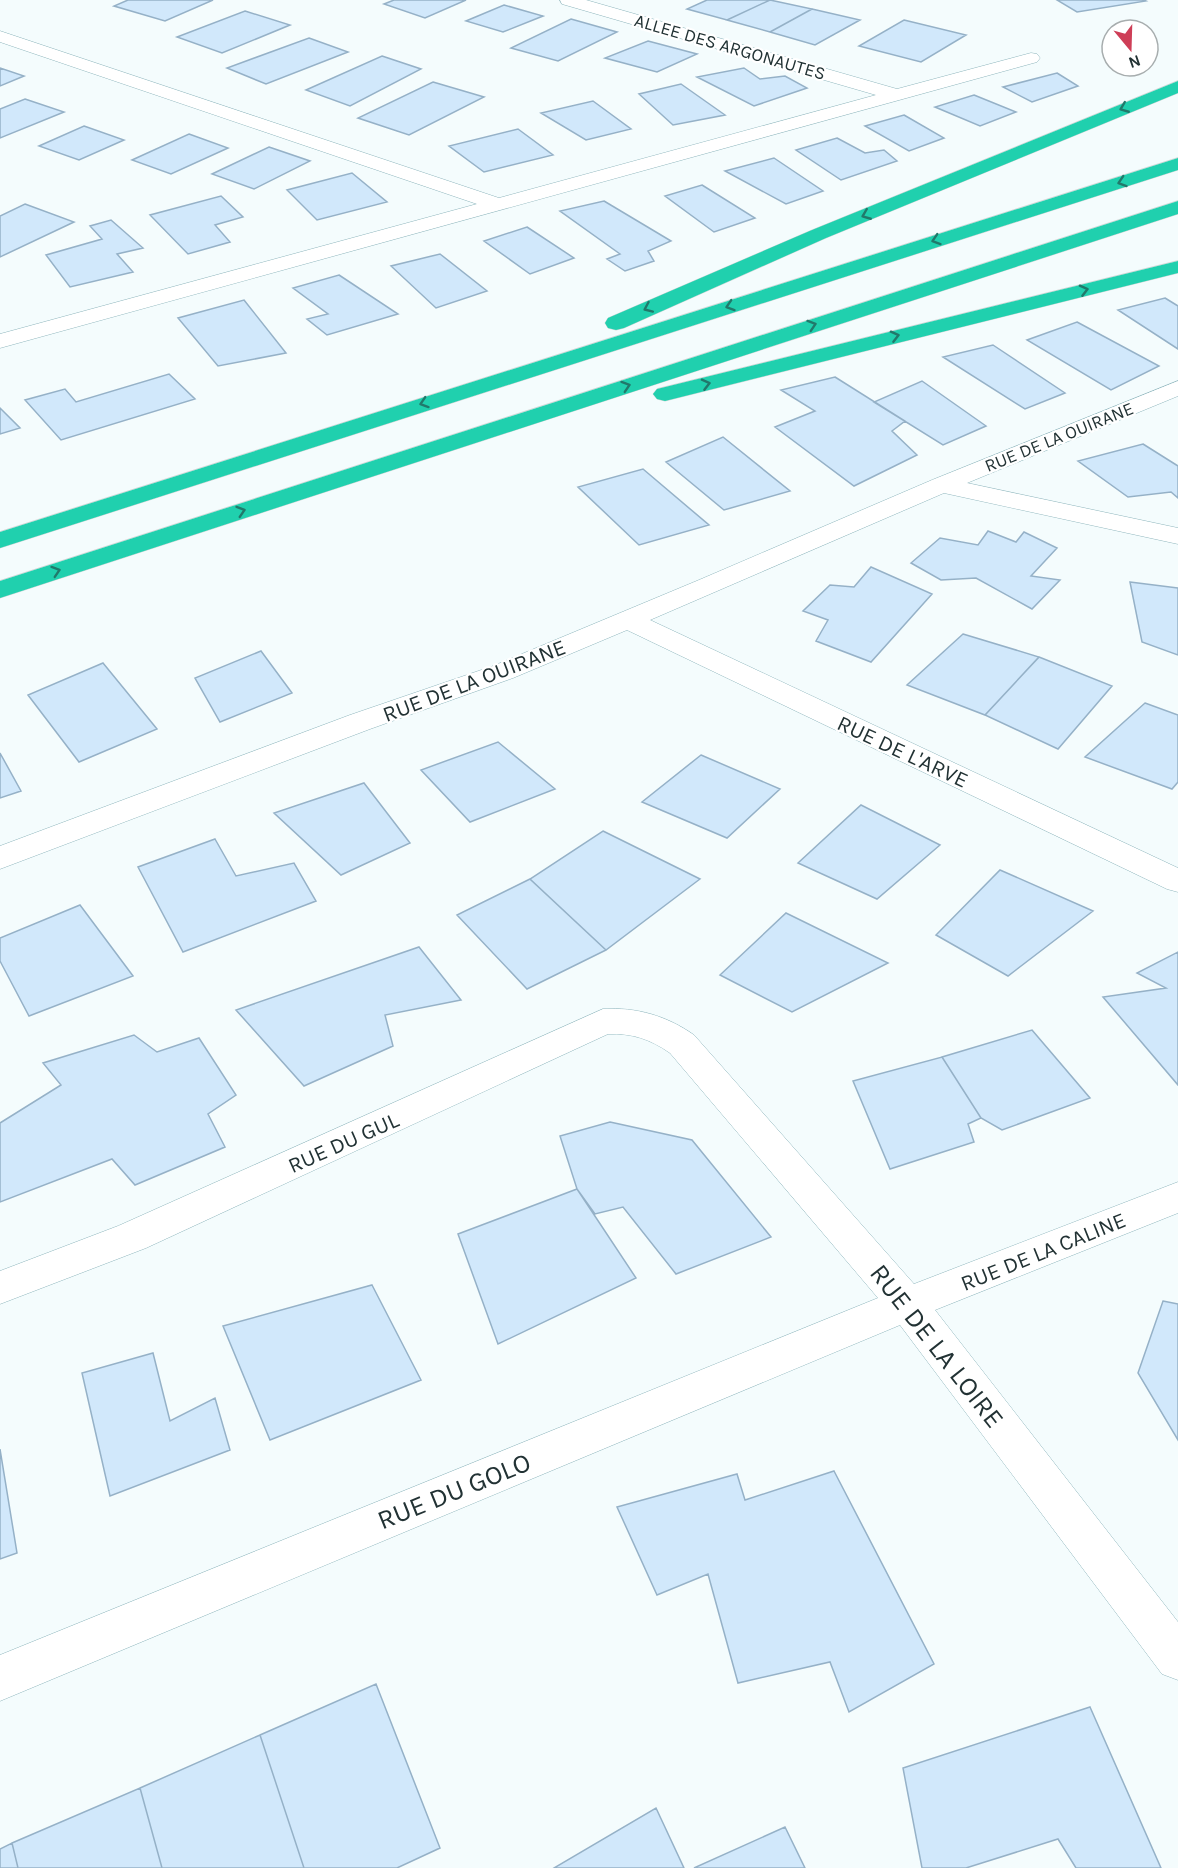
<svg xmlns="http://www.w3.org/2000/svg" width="1178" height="1868" font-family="Karla,sans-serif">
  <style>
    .building { fill: #d1e8fb; stroke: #95b1c7; stroke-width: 1.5 }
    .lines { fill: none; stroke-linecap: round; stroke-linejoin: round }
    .street-casing { stroke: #8fb6bd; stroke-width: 1 }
    .highway-casing { stroke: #d3d6d6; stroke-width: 1 }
    .street { fill: #fff; fill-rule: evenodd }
    .highway { fill: #20d0ae; fill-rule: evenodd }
    .oneway { stroke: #21796b }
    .labels { text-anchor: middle; stroke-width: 4.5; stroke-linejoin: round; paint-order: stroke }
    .far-street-label { font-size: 18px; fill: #223234; stroke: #fff }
    .street-label { font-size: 22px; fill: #223234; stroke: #fff }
    .near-street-label { font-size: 27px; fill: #223234; stroke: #fff }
  </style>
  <rect width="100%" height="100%" fill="#f4fcfd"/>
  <path class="building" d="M128,0h85l-48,21 -51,-15z
    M394,0h72l-41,18 -41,-14z
    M707,0h63l-43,20 -40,-11z
    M770,0l42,9 -42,23 -43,-12z
    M1057,0h87l2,1 -69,11z
    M504,5l39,11 -40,16 -37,-11z
    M812,9l48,11 -45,25 -45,-13z
    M245,11l45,14 -68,28 -45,-16z
    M571,19l46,13 -59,29 -47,-13z
    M904,20l62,15 -45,27 -62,-16z
    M309,38l39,14 -82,32 -39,-16z
    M648,41l49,13 -40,18 -52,-14z
    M382,56l39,13 -71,37 -44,-16z
    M0,68l24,8 -24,10z
    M744,68l16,11 25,-3 22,12 -53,18 -57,-29z
    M1057,73l21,13 -46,16 -29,-15z
    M433,82l51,15 -75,38 -51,-17z
    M681,84l44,31 -52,10 -34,-31z
    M974,95l42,17 -36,14 -45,-19z
    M25,99l39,13 -64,26v-29z
    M593,101l38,28 -45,11 -45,-27z
    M904,115l40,23 -35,13 -44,-25z
    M84,126l40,14 -45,20 -40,-14z
    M518,129l35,26 -69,17 -35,-26z
    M189,134l39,14 -57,26 -39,-14z
    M837,138l28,15 19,-3 13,11 -56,19 -45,-30z
    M269,147l41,14 -56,28 -42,-15z
    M774,158l49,33 -37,13 -61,-33z
    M352,173l35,29 -70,18 -30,-30z
    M702,185l53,33 -41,14 -49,-36z
    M221,196l22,21 -28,8 15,17 -42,12 -38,-39z
    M604,201l67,40 -23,10 6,10 -29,10 -18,-12 13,-5 -60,-43z
    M25,204l49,18 -74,35v-41z
    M111,220l32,28 -26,6 16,18 -63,15 -24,-32 56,-16 -12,-13z
    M527,227l47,31 -44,16 -46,-33z
    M440,254l47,37 -51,17 -45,-42z
    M339,275l59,39 -71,21 -20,-16 21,-5 -35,-26z
    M1165,298l13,8v43l-60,-39z
    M244,300l42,53 -68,13 -40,-48z
    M1077,322l82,44 -48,24 -84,-50z
    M993,345l72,48 -40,16 -82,-52z
    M169,374l26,25 -134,41 -36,-40 40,-11 11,13z
    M835,377l70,44 -13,10 25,24 -63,31 -79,-59 40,-16 -34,-21z
    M922,381l64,45 -43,19 -69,-43z
    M0,408l20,20 -20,6z
    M723,437l67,54 -66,19 -58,-48z
    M1143,444l35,22v32l-7,-6 -43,5 -50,-36z
    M643,469l66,56 -70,20 -61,-58z
    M988,531l28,11 8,-10 33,16 -26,28 29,4 -28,29 -56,-31 -35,2 -30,-17 29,-25 38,7z
    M871,567l61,27 -61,68 -55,-21 12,-21 -25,-9 27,-26 24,2z
    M1130,582l48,6v67l-36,-13z
    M963,634l76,23 -54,58 -78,-30z
    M261,651l31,42 -72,29 -25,-44z
    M1039,657l73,29 -54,63 -73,-34z
    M103,663l54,66 -78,33 -51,-67z
    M1145,703l33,12v67l-6,7 -87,-32z
    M498,742l57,47 -85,33 -49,-52z
    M0,753l21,38 -21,7z
    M701,755l79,34 -53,49 -85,-36z
    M364,783l46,60 -69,32 -67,-62z
    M861,805l79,40 -63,54 -79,-36z
    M603,831l97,48 -94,71 -76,-71z
    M215,839l21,37 58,-13 22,38 -133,51 -45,-85z
    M1000,870l93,41 -85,65 -72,-41z
    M530,879l76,71 -79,39 -70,-74z
    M80,905l53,71 -104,40 -29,-55v-23z
    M786,913l102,50 -96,49 -72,-37z
    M419,947l42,53 -76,15 8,31 -89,40 -68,-76z
    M1178,952v133l-75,-88 63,-9 -29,-15z
    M1032,1030l58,68 -88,32 -21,-12 -39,-61z
    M134,1035l23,17 42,-14 37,57 -28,19 17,33 -90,38 -23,-26 -112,43v-79l61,-38 -18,-22z
    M942,1057l39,61 -13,6 6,18 -84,27 -37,-88z
    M610,1122l82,18 79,97 -95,37 -53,-67 -28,7 -18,-25 -17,-53z
    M577,1189l59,89 -138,66 -40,-110z
    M372,1285l49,95 -151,60 -47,-114z
    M1163,1301l15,3v136l-40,-67z
    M153,1353l17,68 45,-23 15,52 -120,46 -28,-123z
    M0,1449l17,104 -17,6z
    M834,1471l100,193 -85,48 -19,-50 -92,21 -30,-109 -51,21 -40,-88 120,-33 8,26z
    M376,1684l64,164 -43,20h-93l-44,-133z
    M1090,1707l71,161h-85l-18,-29 -92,29h-44l-19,-100z
    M260,1735l44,133h-142l-22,-80z
    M140,1788l22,80h-144l-6,-25z
    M656,1808l28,60h-130z
    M785,1827l20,41h-111z
    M12,1843l6,25h-18v-19z"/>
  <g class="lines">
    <g class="street-casing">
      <path id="street" d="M560,0h26l311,89 134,-36 6,1 3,4 -3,4 -1037,286v-14l477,-130 -477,-162v-11l499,167 377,-103 -314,-91z
        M1178,381v15l-211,87 211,45v16l-234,-51 -294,127 528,248v24l-11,-3 -540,-259 -114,48 -143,51 -370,140v-23l350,-131 143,-49 206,-86 233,-100z
        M603,1009c34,-2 64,7 91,26l220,249 264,-102v31l-243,97 243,312v58l-16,-6 -262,-349 -900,376v-46l878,-357 -208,-245c-20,-14 -38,-20 -62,-19l-462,214 -146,56v-33l118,-45z"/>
    </g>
    <g class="highway-casing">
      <path id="highway" d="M1178,81v12l-352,145 -202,90 -8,2 -8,-2 -3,-5 3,-5 204,-88z
        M1178,158v12l-1178,378v-16z
        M1178,201v13l-1178,384v-17z
        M1178,261v12l-513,128 -8,-2 -4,-5 4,-5z"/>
    </g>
    <use href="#street" class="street"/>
    <use href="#highway" class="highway"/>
  </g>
  <defs><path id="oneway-chevron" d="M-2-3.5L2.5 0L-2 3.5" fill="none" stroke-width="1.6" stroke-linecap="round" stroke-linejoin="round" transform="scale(1.5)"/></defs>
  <g class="oneway">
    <use href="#oneway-chevron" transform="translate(1124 108) rotate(158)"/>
    <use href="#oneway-chevron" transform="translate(1122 182) rotate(162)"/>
    <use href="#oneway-chevron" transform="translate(866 215) rotate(158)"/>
    <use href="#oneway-chevron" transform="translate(936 240) rotate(162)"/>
    <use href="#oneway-chevron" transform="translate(1084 290) rotate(-14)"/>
    <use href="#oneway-chevron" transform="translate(730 306) rotate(162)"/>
    <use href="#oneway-chevron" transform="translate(648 308) rotate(156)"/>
    <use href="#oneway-chevron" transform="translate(812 325) rotate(-18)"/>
    <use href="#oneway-chevron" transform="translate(895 336) rotate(-14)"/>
    <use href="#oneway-chevron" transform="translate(706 384) rotate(-14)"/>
    <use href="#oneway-chevron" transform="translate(626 386) rotate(-18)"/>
    <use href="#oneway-chevron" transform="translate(424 403) rotate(162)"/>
    <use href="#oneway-chevron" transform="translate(241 511) rotate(-18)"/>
    <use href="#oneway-chevron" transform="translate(56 571) rotate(-18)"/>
  </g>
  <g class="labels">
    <g class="far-street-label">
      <text transform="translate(730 47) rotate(16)" y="6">ALLEE DES ARGONAUTES</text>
      <text transform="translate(1059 437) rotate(-22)" y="6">RUE DE LA OUIRANE</text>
    </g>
    <g class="street-label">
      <text transform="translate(474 680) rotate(-21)" y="8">RUE DE LA OUIRANE</text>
      <text transform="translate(903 751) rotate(25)" y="8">RUE DE L'ARVE</text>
      <text transform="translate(343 1142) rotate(-24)" y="8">RUE DU GUL</text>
      <text transform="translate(1043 1251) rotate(-22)" y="8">RUE DE LA CALINE</text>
    </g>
    <g class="near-street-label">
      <text transform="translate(937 1346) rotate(52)" y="9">RUE DE LA LOIRE</text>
      <text transform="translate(454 1491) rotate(-22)" y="9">RUE DU GOLO</text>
    </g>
  </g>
  <g transform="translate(1130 48) rotate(161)"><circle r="28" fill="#ffffff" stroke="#a7adae" stroke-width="1.5"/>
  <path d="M0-4.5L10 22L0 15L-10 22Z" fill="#ce3e57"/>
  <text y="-9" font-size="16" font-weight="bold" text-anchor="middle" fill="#223234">N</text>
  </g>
</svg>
